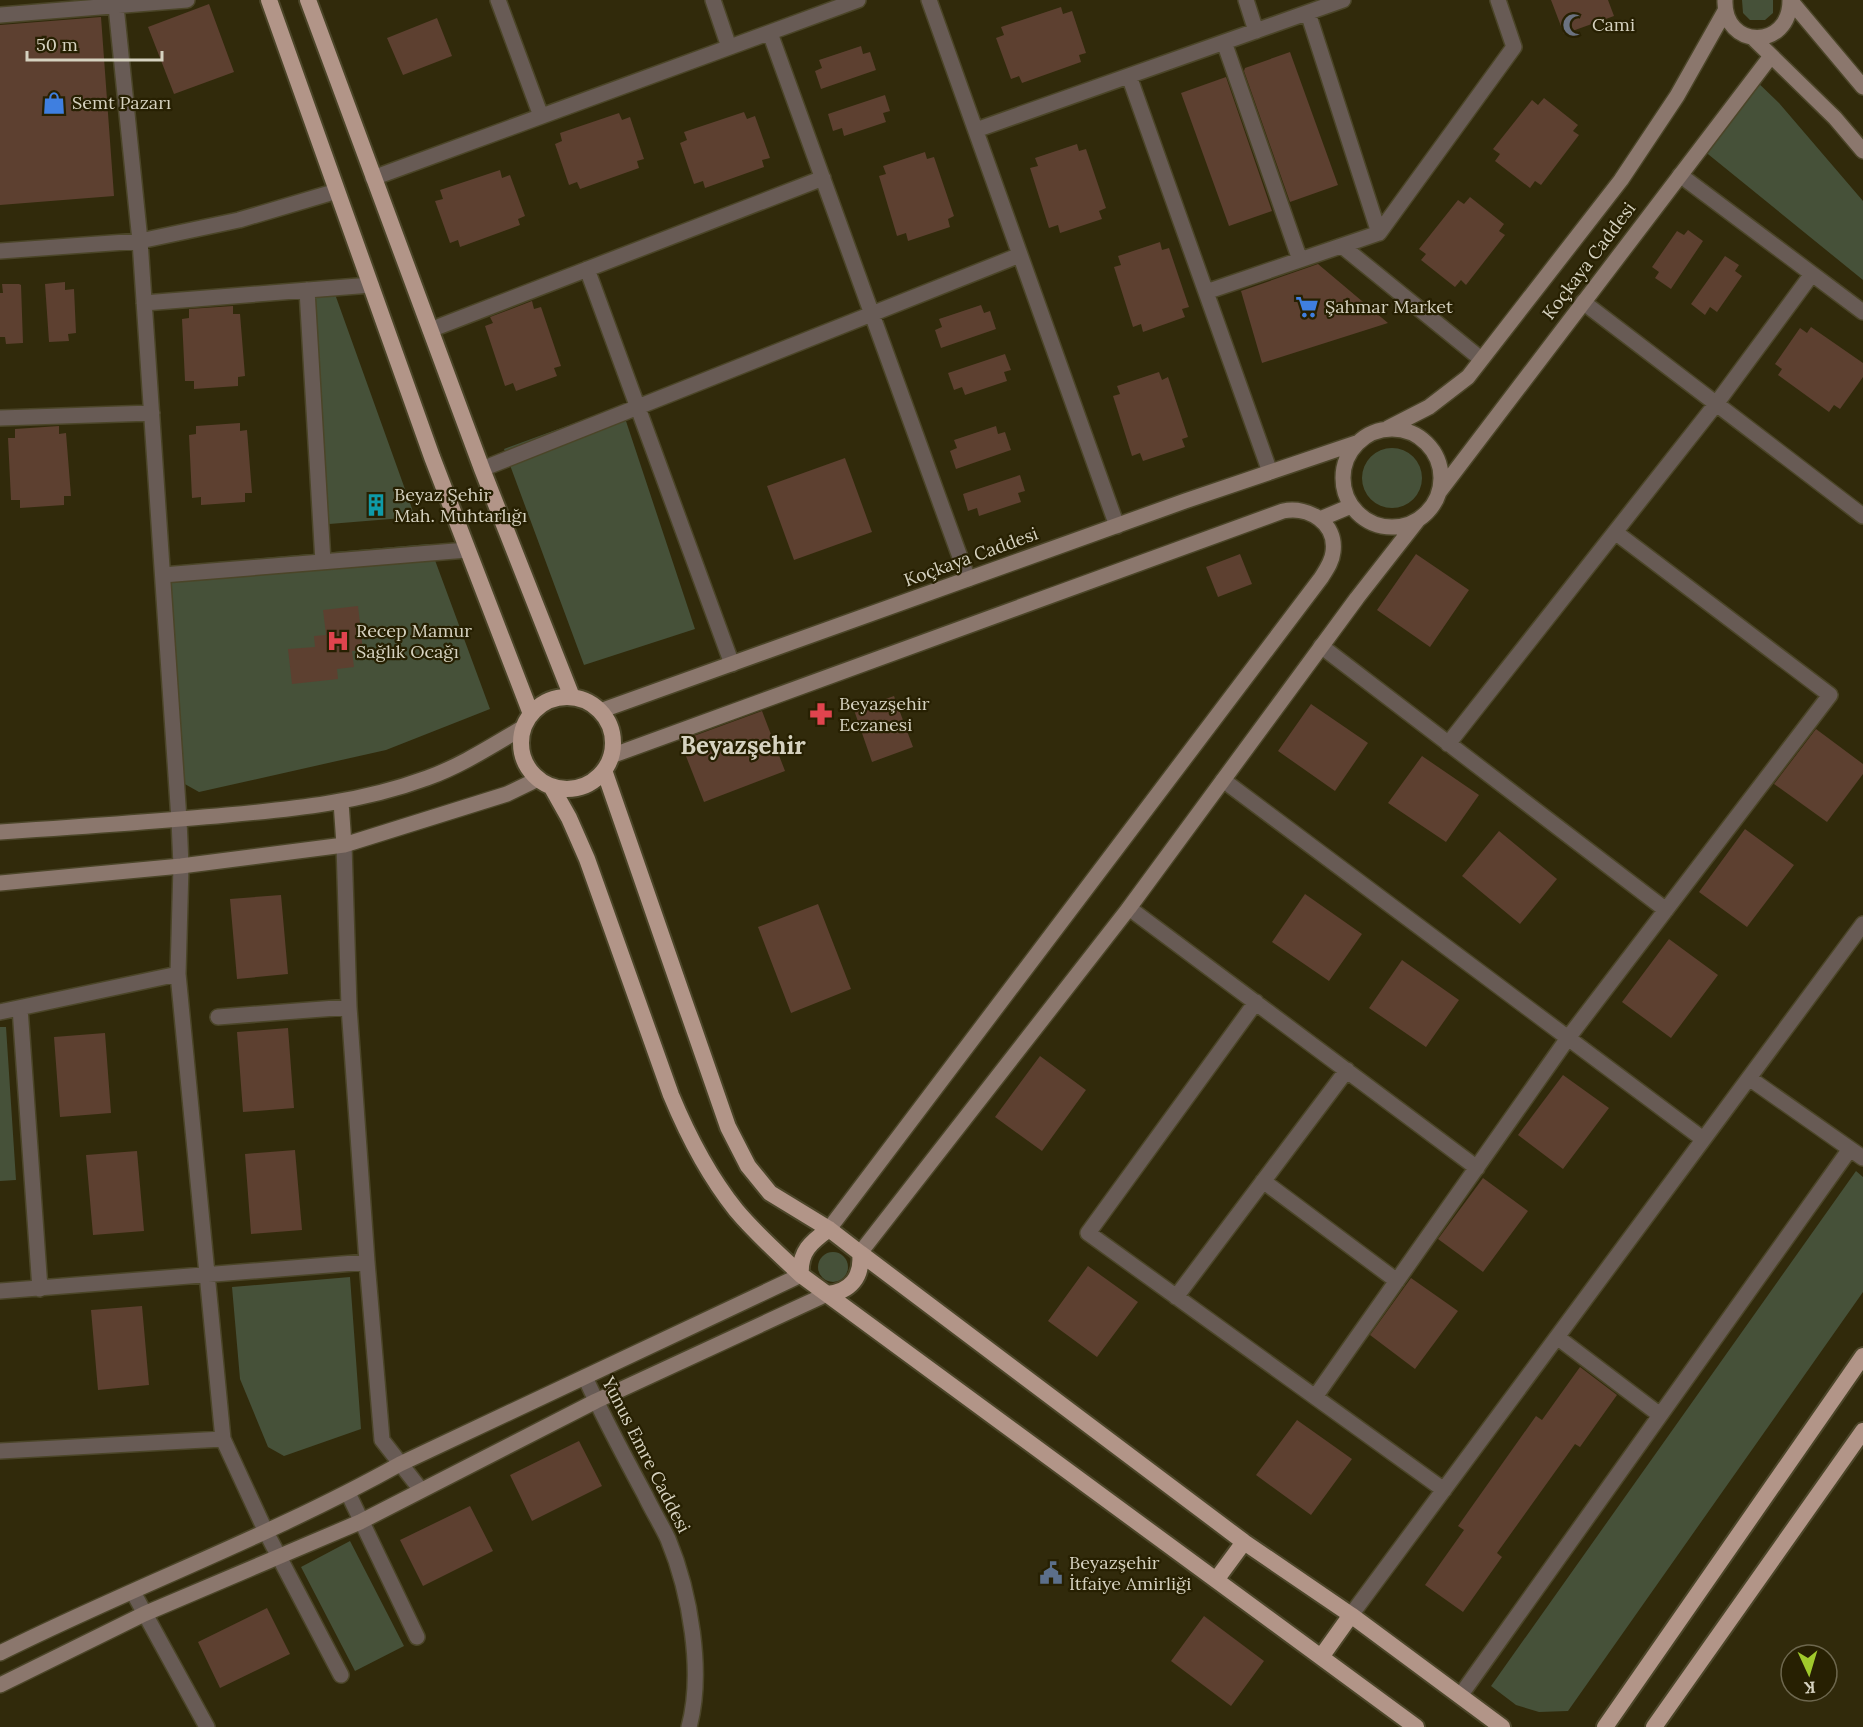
<svg xmlns="http://www.w3.org/2000/svg" width="1863" height="1727" font-family="Lora,serif">
  <style>
    .green { fill: #465139 }
    .building { fill: #5d4030 }
    .lines { fill: none; stroke-linecap: round; stroke-linejoin: round }
    .minor-casing { stroke: #4b4528; stroke-width: 18 }
    .secondary-casing { stroke: #4b4528; stroke-width: 18 }
    .trunk-casing { stroke: #4b4528; stroke-width: 20 }
    .minor { stroke: #685b55; stroke-width: 15 }
    .secondary { stroke: #8b776d; stroke-width: 15 }
    .trunk { stroke: #b29588; stroke-width: 16 }
    .labels { text-anchor: middle; stroke-width: 4.5; stroke-linejoin: round; paint-order: stroke }
    .poi-label { font-size: 18px; fill: #d6d2c0; stroke: #272002; text-anchor: start }
    .street-label { font-size: 18px; fill: #d6d2c0; stroke: #272002 }
    .district-label { font-size: 24px; font-weight: bold; fill: #d6d2c0; stroke: #272002 }
  </style>
  <rect width="100%" height="100%" fill="#312a0b"/>
  <path class="green" d="M1742,0h31v13l-8,7h-15l-7,-7z
    M1751,76l28,27 84,98v79l-165,-134z
    M331,283l84,234 -98,8 -16,-240z
    M621,406l74,223 -111,36 -80,-216z
    M1362 478a30 30 0 1 1 60 0a30 30 0 1 1-60 0Z
    M429,544l61,165 -104,41 -187,42 -16,-9 -13,-217z
    M0,1027h6l10,153 -16,1z
    M1856,1171l7,6v115l-295,419 -29,1 -23,-7 -25,-19z
    M818 1267a15 15 0 1 1 30 0a15 15 0 1 1-30 0Z
    M350,1277l11,152 -77,27 -16,-9 -28,-68 -8,-92z
    M350,1541l54,105 -49,25 -54,-104z"/>
  <path class="building" d="M1551,0h57l6,16 -50,18z
    M209,4l25,68 -60,22 -26,-67z
    M1061,7l2,7 9,-3 14,42 -7,2 2,7 -59,21 -3,-7 -8,3 -15,-41 8,-3 -3,-8z
    M101,17l13,179 -114,9v-180z
    M437,18l15,38 -49,19 -16,-37z
    M861,46l2,8 7,-2 6,18 -55,19 -6,-18 7,-3 -3,-8z
    M1290,52l48,133 -48,17 -46,-131 1,-3z
    M1226,77l46,134 -43,15 -48,-133z
    M885,95l5,16 -7,2 3,9 -42,14 -2,-8 -9,3 -5,-17z
    M1544,98l34,27 -5,6 6,4 -38,50 -6,-4 -5,7 -35,-27 5,-7 -7,-5 39,-49 6,5z
    M744,112l3,7 8,-3 15,42 -8,2 2,7 -59,21 -2,-7 -9,3 -14,-41 7,-3 -3,-8z
    M619,113l3,7 8,-3 14,42 -7,2 2,7 -59,21 -3,-7 -8,3 -14,-41 7,-3 -2,-8z
    M1077,144l2,7 7,-2 20,59 -7,3 3,8 -42,14 -2,-8 -9,3 -19,-60 8,-2 -3,-8z
    M925,152l2,7 7,-2 20,59 -6,3 2,8 -42,14 -2,-8 -9,3 -18,-60 7,-2 -3,-8z
    M500,170l2,8 8,-3 15,41 -7,3 2,6 -60,22 -2,-7 -8,3 -15,-42 8,-2 -3,-9z
    M1470,197l34,27 -5,7 6,4 -39,50 -5,-5 -6,7 -34,-27 5,-6 -7,-5 39,-49 6,4z
    M1688,230l15,11 -32,48 -16,-11 4,-6 -7,-5 25,-36 7,4z
    M1160,242l2,8 7,-2 20,59 -7,2 3,8 -42,15 -2,-8 -8,3 -19,-60 7,-2 -3,-9z
    M1725,256l14,9 -4,6 7,5 -25,36 -7,-5 -5,8 -14,-11z
    M1318,264l70,59 -126,40 -21,-72z
    M65,282v8l9,-1 2,44 -8,1 1,7 -20,1 -4,-58z
    M2,284h17l2,1 2,58 -17,1 -1,-7h-5v-44h3z
    M532,301l2,8 7,-2 20,59 -7,2 3,8 -41,15 -3,-8 -8,3 -20,-60 8,-3 -3,-6z
    M981,305l3,8 6,-2 6,18 -55,19 -6,-18 7,-3 -3,-8z
    M233,306v8h7l5,62 -7,1v9l-44,3v-8h-9l-3,-62 7,-1v-9z
    M1811,327l52,36v14l-23,32 -6,-4 -5,7 -51,-37 4,-6 -7,-5 25,-36 7,5z
    M1005,354l6,16 -7,2 3,9 -42,14 -3,-8 -8,3 -6,-17z
    M1159,372l3,8 6,-3 20,60 -6,2 3,8 -42,14 -3,-8 -8,3 -19,-60 7,-2 -3,-8z
    M240,423v8l7,-1 5,63h-7v9l-44,3v-8l-9,1 -3,-63 7,-1v-8z
    M59,426v8l7,-1 5,63h-7v9l-44,3v-8h-9l-3,-62h7v-9z
    M996,426l2,8 7,-2 6,18 -55,19 -6,-18 7,-3 -3,-8z
    M845,458l27,74 -78,28 -27,-74z
    M1020,475l5,16 -7,2 3,9 -42,14 -2,-8 -9,3 -5,-17z
    M368,492h15l1,25 -15,1z
    M1240,554l12,30 -34,13 -12,-30z
    M1416,554l53,36 -39,57 -53,-37z
    M358,606l5,44 -11,1 2,16 -17,2 1,10 -46,5 -4,-35 27,-2 -1,-11 12,-1 -3,-25z
    M894,696l19,51 -41,15 -18,-52z
    M1311,704l57,39 -33,48 -57,-40z
    M762,711l23,60 -81,31 -24,-61z
    M1816,729l47,35v10l-36,48 -53,-38z
    M1422,756l57,39 -33,47 -58,-39z
    M1745,829l49,36 -47,62 -48,-35z
    M1499,831l58,48 -37,45 -58,-48z
    M1305,894l57,40 -33,47 -57,-39z
    M281,895l7,79 -51,5 -7,-80z
    M818,904l33,85 -60,24 -33,-86z
    M1669,939l49,36 -47,63 -49,-36z
    M1402,960l57,40 -33,47 -57,-39z
    M288,1028l6,80 -51,4 -6,-80z
    M105,1033l6,80 -51,4 -6,-80z
    M1040,1056l46,34 -44,61 -47,-34z
    M1563,1075l46,33 -46,61 -45,-34z
    M295,1150l7,80 -51,4 -6,-80z
    M137,1151l7,80 -51,4 -7,-80z
    M1483,1178l45,33 -45,61 -45,-33z
    M1088,1266l50,36 -41,55 -49,-36z
    M1411,1278l47,33 -43,58 -45,-34z
    M142,1306l7,79 -51,5 -7,-80z
    M1580,1367l37,28 -37,52 -5,-3 -78,109 5,4 -39,55 -38,-27 39,-55 -6,-4 78,-110 6,4z
    M1297,1420l55,39 -41,56 -55,-40z
    M579,1441l23,45 -70,35 -22,-46z
    M470,1506l23,45 -70,35 -23,-46z
    M267,1608l23,46 -70,34 -22,-46z
    M1204,1616l60,45 -33,45 -60,-45z"/>
  <g class="lines">
    <g class="minor-casing">
      <path id="minor" d="M498,0l43,116
        M713,0l16,47
        M929,0l188,526
        M1246,0l10,31
        M116,6l24,235 39,579 2,46 -3,108 45,465 43,93 75,143
        M0,15l187,-15
        M770,33l198,546
        M1224,42l76,218
        M1129,76l141,396
        M976,130l367,-130
        M1680,175l183,137
        M373,178l485,-178
        M1379,233l135,-186 -16,-47
        M1342,246l139,113
        M0,251l140,-10 99,-21 98,-29
        M587,269l145,395
        M307,290l16,272
        M1206,292l173,-59 -71,-220
        M1583,302l280,214
        M144,303l227,-18
        M430,330l393,-152
        M0,418l152,-5
        M482,469l538,-214
        M163,575l304,-25
        M1321,646l345,264
        M1448,744l268,-340 96,-130
        M1223,780l480,359
        M344,845l5,162 18,255 15,178 39,50
        M1129,908l348,260
        M1256,1002l-168,231 356,257
        M20,1008l20,281
        M0,1012l178,-38
        M218,1017l131,-10
        M1749,1078l114,80
        M1263,1181l134,100
        M0,1291l367,-29
        M1176,1297l171,-227
        M1557,1337l103,78
        M585,1377c18,40 39,79 60,118 7,15 16,29 23,44 22,53 36,133 21,188
        M1315,1397l253,-359 262,-343 -215,-163
        M0,1451l223,-12
        M348,1493l69,144
        M133,1592l74,135
        M1351,1615l512,-691
        M1460,1696l390,-547"/>
    </g>
    <g class="secondary-casing">
      <path id="secondary" d="M1725,0c-2,49 65,51 65,0
        M1790,0l73,87
        M1753,38l82,80 28,33
        M1388,428l41,-21 39,-30 153,-197 56,-84 48,-85
        M1343 478a49 49 0 1 1 98 0a49 49 0 1 1-98 0Z
        M1440,491l331,-435
        M1320,519l31,-13
        M600,711l585,-210 171,-58
        M611,756l672,-245c26,-5 54,12 50,41 -1,10 -7,18 -12,26l-492,651
        M341,802l3,43
        M0,832c76,-5 151,-10 227,-17 68,-6 135,-13 200,-37 34,-12 66,-33 97,-51
        M0,883l181,-17 163,-21 163,-51 31,-15
        M860,1253l269,-345 228,-310 61,-78
        M0,1653c132,-66 271,-117 400,-189l401,-189
        M0,1685l144,-71 216,-92 236,-121 231,-107"/>
    </g>
    <g class="trunk-casing">
      <path id="trunk" d="M269,0l163,457 99,257
        M308,0l174,469 90,228
        M521 743a46 46 0 1 1 92 0a46 46 0 1 1-92 0Z
        M604,770l124,357 20,39 22,27 59,36 31,24c3,24 -10,39 -33,41
        M551,786l18,32 18,41 84,236c17,41 37,80 65,115 20,24 43,44 65,65l615,452
        M860,1253l384,289 107,73 151,112
        M801,1275c-2,-23 10,-33 28,-46
        M1216,1580l28,-38
        M1321,1657l30,-42
        M1605,1727l258,-371
        M1654,1727l209,-296"/>
    </g>
    <use href="#minor" class="minor"/>
    <use href="#secondary" class="secondary"/>
    <use href="#trunk" class="trunk"/>
  </g>
  <defs>
    <g id="mosque-bare" transform="scale(1.8)"><path d="M3.5-4.9A6 6 0 1 0 3.5 4.9A5 5 0 1 1 3.5-4.9Z" fill="#6b7280" stroke="#272002" stroke-width="2.5" paint-order="stroke"/></g>
    <g id="shop-bare" transform="scale(1.8)"><path d="M-5-2.5h2.3a2.7 3.5 0 0 1 5.4 0H5L5.5 6h-11ZM-1.5-2.5h3a1.5 2.3 0 0 0-3 0Z" fill="#3f7fe0" stroke="#272002" stroke-width="2.5" paint-order="stroke"/></g>
    <g id="supermarket-bare" transform="scale(1.8)"><path d="M-6-5.5h2.5l.6 2H6L4.5 2H-2.5L-4.4-4H-6ZM-1.5 3.2a1.3 1.3 0 1 0 .1 0ZM3 3.2a1.3 1.3 0 1 0 .1 0Z" fill="#3f7fe0" stroke="#272002" stroke-width="2.5" paint-order="stroke"/></g>
    <g id="building-bare" transform="scale(1.8)"><path d="M-4-6H4V6H1V3H-1V6H-4ZM-2.5-4.3h1.7v1.8h-1.7ZM.8-4.3h1.7v1.8H.8ZM-2.5-1h1.7V.8h-1.7ZM.8-1h1.7V.8H.8Z" fill="#0f9aa8" stroke="#272002" stroke-width="2.5" paint-order="stroke"/></g>
    <g id="hospital-bare" transform="scale(1.8)"><path d="M-5-5h3v3.5h4V-5h3V5h-3V1.5h-4V5h-3Z" fill="#e0444e" stroke="#272002" stroke-width="2.5" paint-order="stroke"/></g>
    <g id="pharmacy-bare" transform="scale(1.8)"><path d="M-2-6h4v4h4v4h-4v4h-4v-4h-4v-4h4Z" fill="#e0444e" stroke="#272002" stroke-width="2.5" paint-order="stroke"/></g>
    <g id="civic-bare" transform="scale(1.8)"><path d="M-.6-6.5H3V-4.5H.6V-3L4-1V1h2V6H-6V1h2V-1L-.6-3ZM-1.2 2.5V6h2.4V2.5Z" fill="#5c6f8a" stroke="#272002" stroke-width="2.5" paint-order="stroke"/></g>
  </defs>
  <g fill-rule="evenodd">
    <use href="#mosque-bare" x="1574" y="25"/>
    <use href="#shop-bare" x="54" y="103"/>
    <use href="#supermarket-bare" x="1307" y="307"/>
    <use href="#building-bare" x="376" y="505"/>
    <use href="#hospital-bare" x="338" y="641"/>
    <use href="#pharmacy-bare" x="821" y="714"/>
    <use href="#civic-bare" x="1051" y="1573"/>
  </g>
  <g class="labels">
    <g class="poi-label">
      <text x="1592" y="31">Cami</text>
      <text x="72" y="109">Semt Pazarı</text>
      <text x="1325" y="313">Şahmar Market</text>
      <text x="394" y="501">Beyaz Şehir<tspan x="394" dy="21">Mah. Muhtarlığı</tspan></text>
      <text x="356" y="637">Recep Mamur<tspan x="356" dy="21">Sağlık Ocağı</tspan></text>
      <text x="839" y="710">Beyazşehir<tspan x="839" dy="21">Eczanesi</tspan></text>
      <text x="1069" y="1569">Beyazşehir<tspan x="1069" dy="21">İtfaiye Amirliği</tspan></text>
    </g>
    <g class="street-label">
      <text transform="translate(1589 261) rotate(-53)" y="6">Koçkaya Caddesi</text>
      <text transform="translate(971 557) rotate(-20)" y="6">Koçkaya Caddesi</text>
      <text transform="translate(646 1455) rotate(63)" y="6">Yunus Emre Caddesi</text>
    </g>
    <g class="district-label">
      <text x="743" y="754">Beyazşehir</text>
    </g>
  </g>
  <g transform="translate(1809 1673) rotate(176)"><circle r="28" fill="#272002" stroke="#6d674e" stroke-width="1.5"/>
  <path d="M0-4.5L10 22L0 15L-10 22Z" fill="#a0c92c"/>
  <text y="-9" font-size="16" font-weight="bold" text-anchor="middle" fill="#d6d2c0">K</text>
  </g>
  <path d="M27 51v9h135v-9" fill="none" stroke="#d6d2c0" stroke-width="3"/>
  <text x="36" y="51" font-size="18" fill="#d6d2c0" stroke="#272002" stroke-width="4.5" paint-order="stroke">50 m</text>
</svg>
